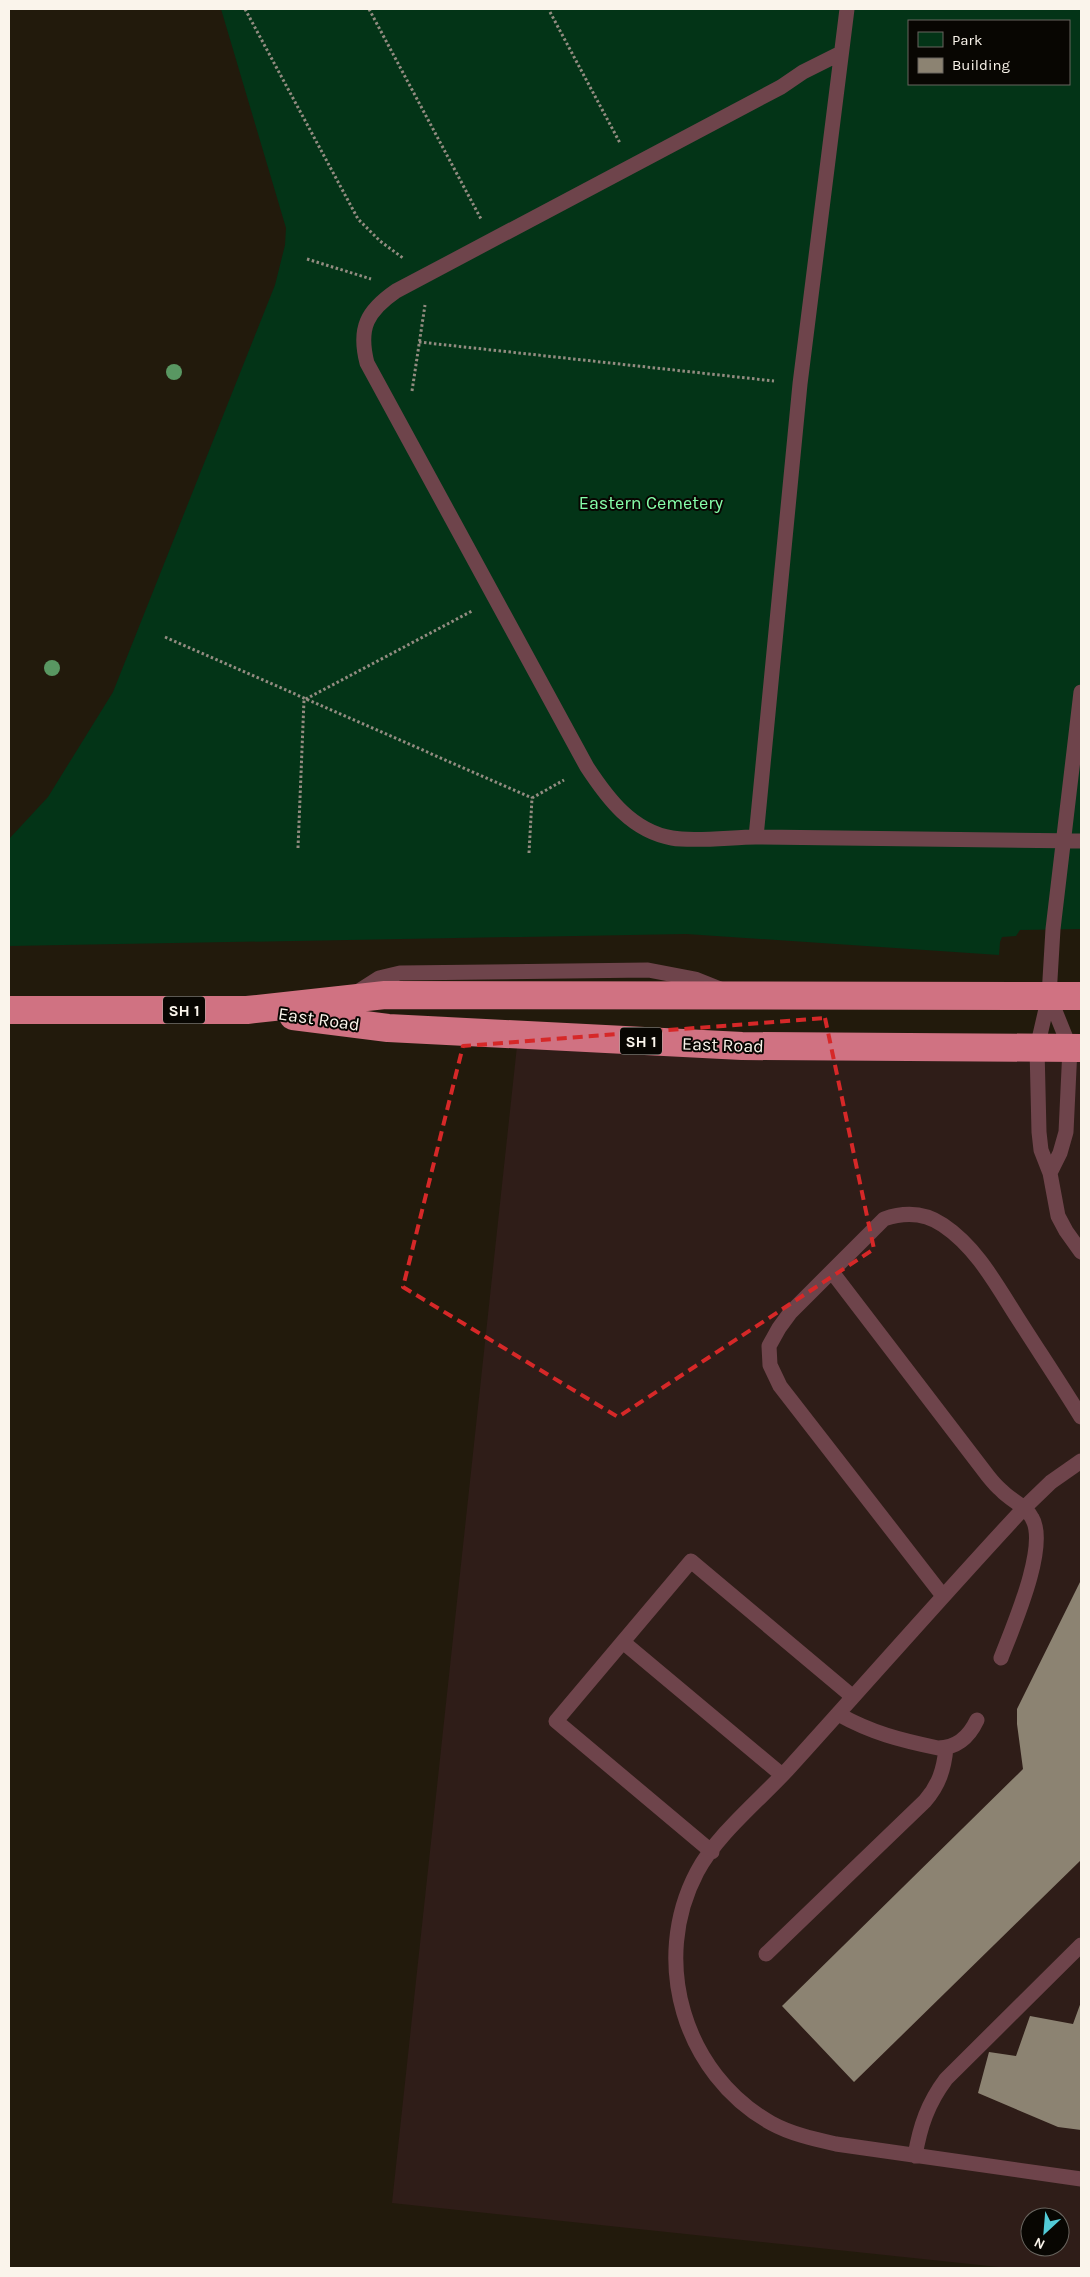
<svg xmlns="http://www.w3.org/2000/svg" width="1090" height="2277" font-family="Karla,sans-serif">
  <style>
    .commercial { fill: #2f1d18; fill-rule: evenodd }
    .green { fill: #033417; fill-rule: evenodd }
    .building { fill: #8c8372 }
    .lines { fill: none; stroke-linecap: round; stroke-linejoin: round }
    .path { stroke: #938c81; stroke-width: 3; stroke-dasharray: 2.5 2.5; stroke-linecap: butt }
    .service { stroke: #6e444b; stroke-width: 15 }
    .trunk { stroke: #d07282; stroke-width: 28 }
    .tree { fill: #599762 }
    .marked { fill: none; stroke: #d62828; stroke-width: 4; stroke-dasharray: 10 6; stroke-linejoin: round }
    .labels { text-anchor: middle; stroke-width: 4; stroke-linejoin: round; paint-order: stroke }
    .shield { fill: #080602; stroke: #b1ada5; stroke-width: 1 }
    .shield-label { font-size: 16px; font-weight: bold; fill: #faf4eb }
    .park-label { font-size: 18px; fill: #86fea9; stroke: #080602 }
    .street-label { font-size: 18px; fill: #faf4eb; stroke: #080602 }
  </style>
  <rect width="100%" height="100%" fill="#221a0c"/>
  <path class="commercial" d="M517,1046l564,6v1216h-73l-616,-65zM1030,2217h30v30h-30z"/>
  <path class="green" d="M221,9h860v920l-61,1 -4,6 -14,1 -2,5 -1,13 -313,-21 -677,12v-107l39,-42 65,-105 162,-407 10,-40 1,-17zM909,21h160v63h-160z"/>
  <path class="building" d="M1081,1580v280l-227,222 -72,-76 241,-237 -6,-45v-15z
    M1081,2002v128l-23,-3 -80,-34 11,-41 27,4 14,-40 43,8z"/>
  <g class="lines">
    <path class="path" d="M245,9l113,210 22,22 23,17
      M369,9l112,210
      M550,12l70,131
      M307,259l64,20
      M419,342l355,39
      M412,391l13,-86
      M165,637l367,161
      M298,848l6,-148 168,-89
      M529,853l3,-55 32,-18"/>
    <path class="service" d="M841,53l-38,19 -22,15 -385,204c-29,20 -38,37 -29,72l220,404c21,32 45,64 85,71 22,4 61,-1 84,-1l44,-453 47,-375
      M1081,692l-28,237 -4,67 -12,52 2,84 2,18 9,23 8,43 8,15 15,21
      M756,837l325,4
      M354,994l25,-16 21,-5 248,-3 47,9 25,10
      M1049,996l21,52 -4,84 -6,21 -10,20
      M832,1272l156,204c4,5 8,10 13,14 9,10 25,16 31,28 17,28 -20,111 -31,140
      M1081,1461l-30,21 -28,27c-79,85 -155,172 -233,258 -30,33 -72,66 -93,105 -47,89 -13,202 74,251 20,11 43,16 65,21l245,35
      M943,1596l-163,-210 -10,-21 -1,-19 10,-18 11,-15 94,-94c20,-7 40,-7 59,6 33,22 53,59 74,92 21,33 43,66 64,100
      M623,1642l159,133
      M838,1714c34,19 62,26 100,34 19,0 31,-11 39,-28
      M712,1852l-156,-131 135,-160 162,136
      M766,1954l159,-153c14,-16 19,-32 21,-53
      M915,2156c5,-30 13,-53 31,-77l135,-134"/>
    <path class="trunk" d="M9,1010h238l138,-15 696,1
      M293,1016l95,12 354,18 339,2"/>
  </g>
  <g class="tree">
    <circle cx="174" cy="372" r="8"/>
    <circle cx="52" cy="668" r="8"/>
  </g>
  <path class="marked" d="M825,1018l49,231 -256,168 -215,-130 60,-241z"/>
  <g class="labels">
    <g class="shield">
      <rect x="163" y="996.5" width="42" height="27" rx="4"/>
      <rect x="620" y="1027.5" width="42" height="27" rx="4"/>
    </g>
    <g class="shield-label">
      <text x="184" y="1016">SH 1</text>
      <text x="641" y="1047">SH 1</text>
    </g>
    <g class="park-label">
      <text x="651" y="509">Eastern Cemetery</text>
    </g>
    <g class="street-label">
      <text transform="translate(319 1019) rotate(8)" y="6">East Road</text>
      <text transform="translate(723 1045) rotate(2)" y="6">East Road</text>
    </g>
  </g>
  <rect width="1090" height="2277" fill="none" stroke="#faf4eb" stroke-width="20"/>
  <rect x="908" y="20" width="162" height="65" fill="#080602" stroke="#69655f"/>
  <rect x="918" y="32" width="25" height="15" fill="#033417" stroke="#69655f"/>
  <text x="952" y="45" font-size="15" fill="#faf4eb">Park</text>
  <rect x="918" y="58" width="25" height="15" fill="#8c8372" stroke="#69655f"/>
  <text x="952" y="70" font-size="15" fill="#faf4eb">Building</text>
  <g transform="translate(1045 2232) rotate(206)"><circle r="24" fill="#080602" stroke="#69655f"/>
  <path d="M0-4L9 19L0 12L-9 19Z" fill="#52cbd7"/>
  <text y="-8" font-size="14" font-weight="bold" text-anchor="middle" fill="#faf4eb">N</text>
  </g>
</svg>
